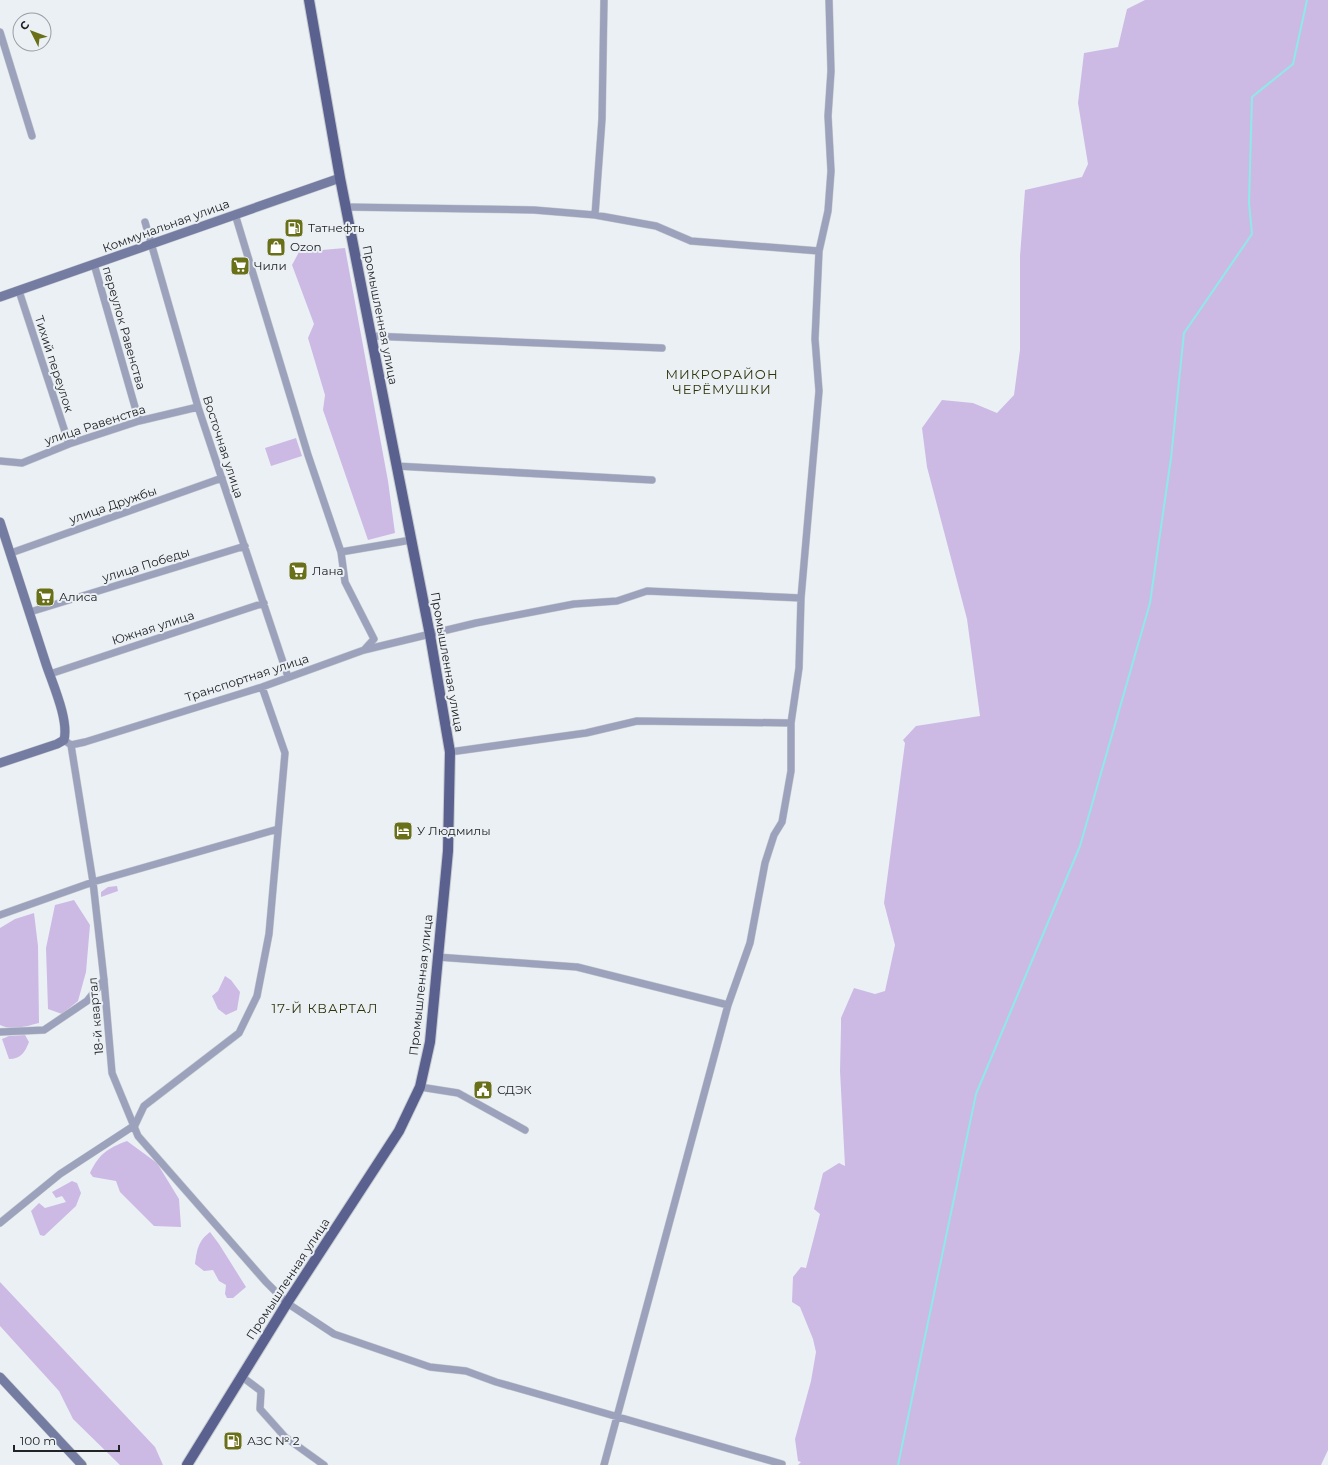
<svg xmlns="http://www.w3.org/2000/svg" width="1328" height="1465" font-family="Montserrat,sans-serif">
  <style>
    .green { fill: #ccbae5 }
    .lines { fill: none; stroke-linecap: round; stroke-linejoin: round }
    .stream { stroke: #8ee9e9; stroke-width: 2 }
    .street-casing { stroke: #c7cbd0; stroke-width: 8 }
    .secondary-casing { stroke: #c7cbd0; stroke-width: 10 }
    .primary-casing { stroke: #c7cbd0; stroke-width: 12 }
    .street { stroke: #9da2bc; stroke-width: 7 }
    .secondary { stroke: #757ca2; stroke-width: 9 }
    .primary { stroke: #5a618f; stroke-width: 10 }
    .labels { text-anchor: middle; stroke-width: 4; stroke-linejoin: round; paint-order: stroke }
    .street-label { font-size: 12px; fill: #212325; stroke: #ebf0f5 }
    .poi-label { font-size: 12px; fill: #212325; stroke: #ebf0f5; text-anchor: start }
    .neighbourhood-label { font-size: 13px; letter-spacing: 1px; fill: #30340c; stroke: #ebf0f5 }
  </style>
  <rect width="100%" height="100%" fill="#ebf0f5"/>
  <path class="green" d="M1145,0h183v1450l-7,15h-523l3,-3 -3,-1 -3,-22 16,-58 5,-29 -3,-13 -13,-32 -8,-5 1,-25 8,-10 5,1 14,-54 -6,-5 9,-36 16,-10 6,3 -5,-95 1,-44v-9l13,-30 21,6 10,-3 10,-46 -11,-42 21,-160 -2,-3 13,-14 64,-10 -13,-97 -40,-152 -5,-39 20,-28 31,3 24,10 17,-18 6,-45v-94l5,-66 57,-13 6,-13 -10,-61 6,-50 34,-6 9,-38z
    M345,248l43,233 7,52 -27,7 -45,-130 2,-15 -17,-57 6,-14 -22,-59 7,-13z
    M296,438l6,18 -31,10 -6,-18z
    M117,886l1,5 -17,6v-5l7,-5z
    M74,900l16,25 -4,47 -8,29 -16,13 -14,-5 -2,-61 9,-43z
    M34,913l4,33 1,77c-12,3 -27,8 -39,2v-97l15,-9z
    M225,976l6,4 9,12 -3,18 -11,5 -8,-6 -6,-13 6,-5z
    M25,1035l4,7c-4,10 -8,17 -20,17l-7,-20 7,-3z
    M127,1141l30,22 22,36 2,28 -27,-1 -34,-34 -4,-11 -23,-4 -3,-4c9,-19 18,-25 37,-32z
    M72,1181l5,2 4,10 -5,13 -32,30 -4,-1 -9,-24 8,-8 6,5 21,-6 -4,-6 -6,2 -4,-6z
    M210,1232l9,12 27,43 -13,11h-6l-2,-4 1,-9 -7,-4 -6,-11 -9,1 -9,-7c2,-14 3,-23 15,-32z
    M0,1282l155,165 8,18h-43l-47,-46 -14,-28 -59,-65z"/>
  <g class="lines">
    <path class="stream" d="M898,1465l78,-371 104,-248 70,-243 21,-145 13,-125 68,-99 -3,-31 3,-106 41,-33 14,-64"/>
    <g class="street-casing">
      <path id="street" d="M0,32l32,104
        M346,207l188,3 61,5 61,11 35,15 128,10
        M235,214l73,241 33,97 4,30 29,57 -10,11
        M595,215l7,-96 2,-119
        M145,222l53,185 90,270
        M94,264l45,157
        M19,291l50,153
        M371,336l291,12
        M0,461l22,2 47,-19 70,-23 59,-14
        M396,466l256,14
        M341,552l70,-12
        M11,553l211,-75
        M30,612l215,-66
        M50,674l214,-71
        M64,740l7,5 22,137 11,98 8,93 26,63 128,146 21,21 47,31 96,33 36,4 30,11 286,82
        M71,745l14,-3 177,-55 102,-37 112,-27 98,-19 43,-3 30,-10 154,7
        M450,752l136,-19 51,-12 154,2
        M0,915l93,-33 185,-53
        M437,957l140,10 151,38
        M0,1032l44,-2 43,-29 17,-21
        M420,1087l38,6 67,37
        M135,1125l9,-19 95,-73 18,-37 12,-62 16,-181 -23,-66
        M0,1223l60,-49 75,-49
        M241,1376l20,15 -1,18 25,28 39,28
        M604,1465l124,-460 22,-62 15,-80 9,-28 8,-13 9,-51v-48l8,-55 2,-70 18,-207 -4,-52 4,-88 9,-40 3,-40 -3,-55 3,-45 -2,-71"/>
    </g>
    <g class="secondary-casing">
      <path id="secondary" d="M0,297l340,-119
        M0,522c16,48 31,95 46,142 7,21 23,56 18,76l-7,4 -57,19
        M0,1377l82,88"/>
    </g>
    <g class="primary-casing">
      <path id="primary" d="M187,1465l100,-162 112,-172 21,-44 10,-45 18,-191 2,-99 -20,-117 -90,-457 -31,-178"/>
    </g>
    <use href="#street" class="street"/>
    <use href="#secondary" class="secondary"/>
    <use href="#primary" class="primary"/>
  </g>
  <defs>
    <g id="fuel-square" transform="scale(1)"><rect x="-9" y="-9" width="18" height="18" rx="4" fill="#697018" stroke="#ebf0f5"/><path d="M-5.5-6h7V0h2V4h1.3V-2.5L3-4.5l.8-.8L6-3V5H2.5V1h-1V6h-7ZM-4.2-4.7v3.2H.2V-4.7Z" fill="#fff"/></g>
    <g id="shop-square" transform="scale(1)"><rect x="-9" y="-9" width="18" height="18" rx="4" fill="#697018" stroke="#ebf0f5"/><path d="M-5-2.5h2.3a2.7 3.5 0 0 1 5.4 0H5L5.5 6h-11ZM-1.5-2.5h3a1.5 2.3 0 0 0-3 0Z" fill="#fff"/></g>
    <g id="supermarket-square" transform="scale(1)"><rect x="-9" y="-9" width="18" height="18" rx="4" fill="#697018" stroke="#ebf0f5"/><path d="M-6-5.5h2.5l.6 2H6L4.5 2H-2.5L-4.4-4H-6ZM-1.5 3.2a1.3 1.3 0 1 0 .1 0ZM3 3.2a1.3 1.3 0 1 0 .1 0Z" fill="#fff"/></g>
    <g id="hotel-square" transform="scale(1)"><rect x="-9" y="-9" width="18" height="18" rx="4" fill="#697018" stroke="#ebf0f5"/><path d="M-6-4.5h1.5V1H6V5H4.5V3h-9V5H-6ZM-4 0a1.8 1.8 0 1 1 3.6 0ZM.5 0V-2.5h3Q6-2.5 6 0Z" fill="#fff"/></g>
    <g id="civic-square" transform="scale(1)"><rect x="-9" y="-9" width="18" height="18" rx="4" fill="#697018" stroke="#ebf0f5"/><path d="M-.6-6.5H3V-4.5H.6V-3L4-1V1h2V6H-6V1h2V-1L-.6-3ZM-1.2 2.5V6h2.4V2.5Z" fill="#fff"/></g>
  </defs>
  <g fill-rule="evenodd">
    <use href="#fuel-square" x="294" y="228"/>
    <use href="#shop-square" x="276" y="247"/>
    <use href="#supermarket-square" x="240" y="266"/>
    <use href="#supermarket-square" x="298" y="571"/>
    <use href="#supermarket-square" x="45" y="597"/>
    <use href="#hotel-square" x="403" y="831"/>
    <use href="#civic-square" x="483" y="1090"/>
    <use href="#fuel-square" x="233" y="1441"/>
  </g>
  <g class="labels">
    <g class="street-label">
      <text transform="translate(166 226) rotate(-20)" y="4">Коммунальная улица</text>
      <text transform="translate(380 315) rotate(79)" y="4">Промышленная улица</text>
      <text transform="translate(124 328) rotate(74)" y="4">переулок Равенства</text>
      <text transform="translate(54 364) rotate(72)" y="4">Тихий переулок</text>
      <text transform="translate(95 425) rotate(-18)" y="4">улица Равенства</text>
      <text transform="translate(223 447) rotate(72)" y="4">Восточная улица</text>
      <text transform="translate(113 505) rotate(-19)" y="4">улица Дружбы</text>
      <text transform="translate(146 565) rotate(-17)" y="4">улица Победы</text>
      <text transform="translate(153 628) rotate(-18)" y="4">Южная улица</text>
      <text transform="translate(447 662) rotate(80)" y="4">Промышленная улица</text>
      <text transform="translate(247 678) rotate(-18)" y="4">Транспортная улица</text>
      <text transform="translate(421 985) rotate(-84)" y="4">Промышленная улица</text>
      <text transform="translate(96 1016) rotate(-95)" y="4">18-й квартал</text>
      <text transform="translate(288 1279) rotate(-57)" y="4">Промышленная улица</text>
    </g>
    <g class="poi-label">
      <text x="308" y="232">Татнефть</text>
      <text x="290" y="251">Ozon</text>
      <text x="254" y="270">Чили</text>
      <text x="312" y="575">Лана</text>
      <text x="59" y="601">Алиса</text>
      <text x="417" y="835">У Людмилы</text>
      <text x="497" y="1094">СДЭК</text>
      <text x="247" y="1445">АЗС № 2</text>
    </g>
    <g class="neighbourhood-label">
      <text x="722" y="379">МИКРОРАЙОН<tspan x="722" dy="15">ЧЕРЁМУШКИ</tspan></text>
      <text x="325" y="1013">17-Й КВАРТАЛ</text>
    </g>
  </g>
  <g transform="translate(32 32) rotate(312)"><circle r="19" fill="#ebf0f5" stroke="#9a9ea2"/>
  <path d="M0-3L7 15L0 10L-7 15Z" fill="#697018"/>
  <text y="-6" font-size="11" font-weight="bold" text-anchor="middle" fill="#212325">С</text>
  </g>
  <path d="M14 1445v6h105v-6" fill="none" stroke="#212325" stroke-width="2"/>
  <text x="20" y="1445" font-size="12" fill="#212325" stroke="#ebf0f5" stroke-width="3" paint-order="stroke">100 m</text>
</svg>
